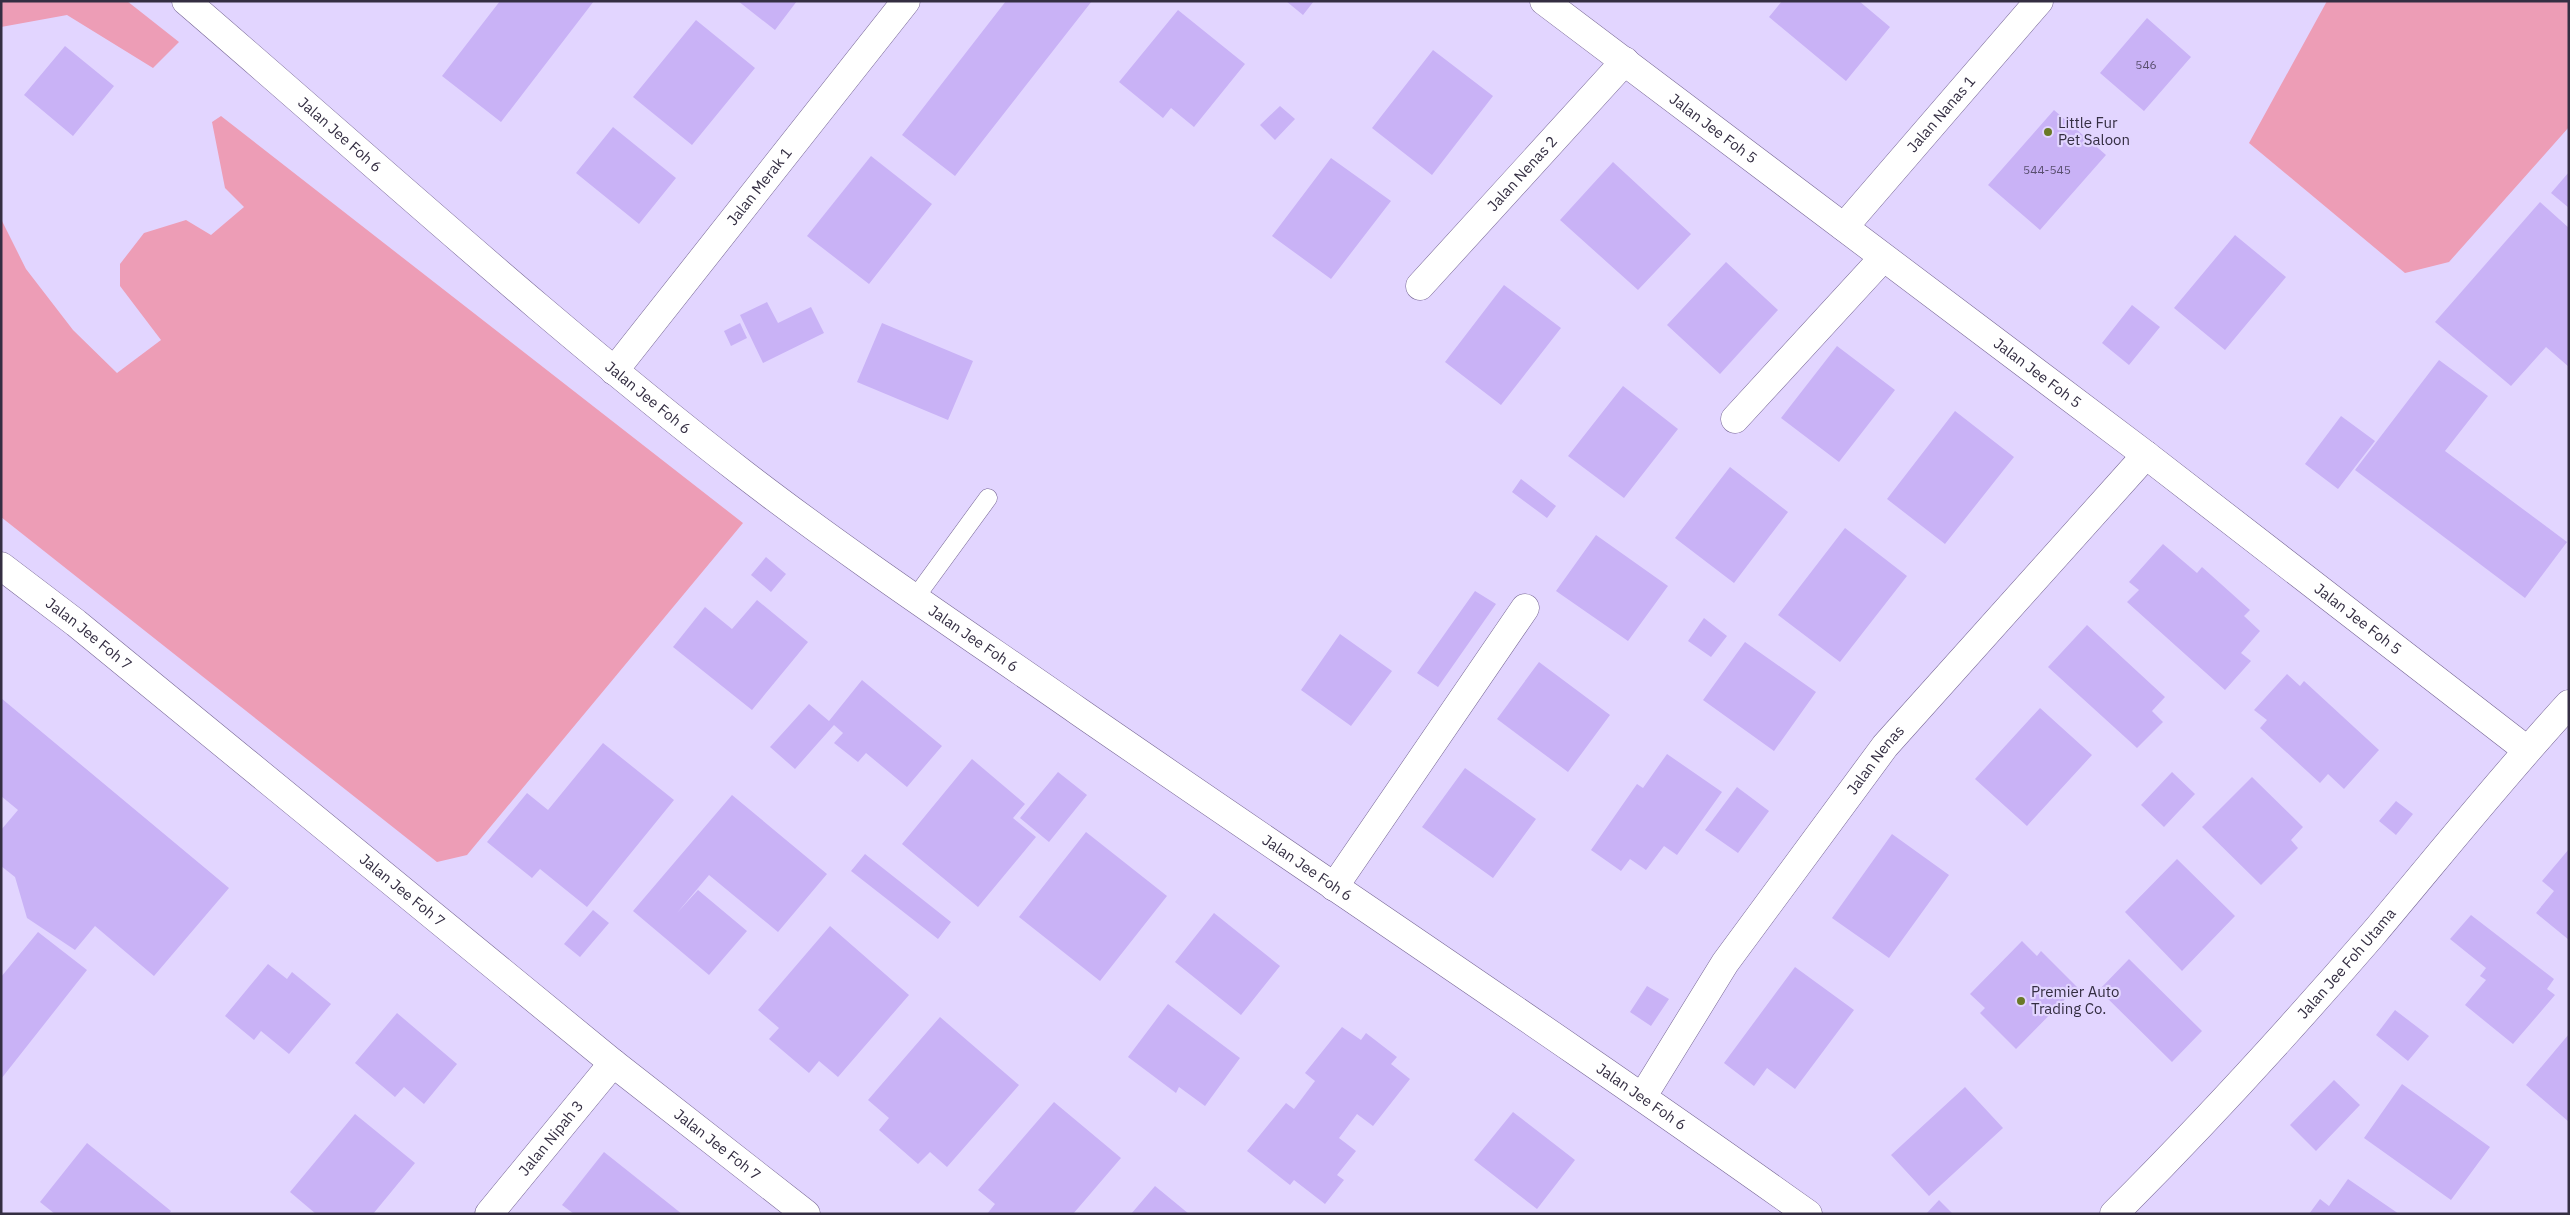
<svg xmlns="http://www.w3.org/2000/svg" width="2570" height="1215" font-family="'IBM Plex Sans',sans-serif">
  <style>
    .green { fill: #ed9db6 }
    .building { fill: #c9b2f6 }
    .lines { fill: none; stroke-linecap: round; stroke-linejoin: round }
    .service-casing { stroke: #766694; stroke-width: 19 }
    .minor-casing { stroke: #766694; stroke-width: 29 }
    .tertiary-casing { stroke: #766694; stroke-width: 29 }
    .service { stroke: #fff; stroke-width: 18 }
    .minor { stroke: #fff; stroke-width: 28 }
    .tertiary { stroke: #fff; stroke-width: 28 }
    .poi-dot { fill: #697927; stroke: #e2d5ff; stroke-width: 2 }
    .labels { text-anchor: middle; stroke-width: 4.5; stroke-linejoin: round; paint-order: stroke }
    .number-label { font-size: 12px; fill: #594f6f }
    .street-label { font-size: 15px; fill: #342e42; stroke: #e2d5ff }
    .poi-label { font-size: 15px; fill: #342e42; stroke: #e2d5ff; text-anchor: start }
  </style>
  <rect width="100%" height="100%" fill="#e2d5ff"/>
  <path class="green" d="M1,1h126l52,41 -26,26 -86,-53 -66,12z
    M2327,1h242v126l-120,135 -44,11 -156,-130z
    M221,116l522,407 -276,332 -30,7 -436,-345v-298l25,50 47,61 44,43 44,-33 -41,-54v-22l24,-31 42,-13 25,15 33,-28 -19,-19 -13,-66z"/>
  <path class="building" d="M500,1h94l-93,121 -59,-46z
    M738,1h59l-22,29z
    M1006,1h86l-137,175 -53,-41z
    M1286,1h28l-11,14z
    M1782,1h77l31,26 -44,54 -77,-64z
    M1178,10l67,54 -51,63 -23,-19 -8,10 -44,-36z
    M2147,18l44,39 -47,54 -44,-38z
    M696,20l59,48 -63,77 -59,-48z
    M65,46l49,40 -41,50 -49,-41z
    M1433,50l60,46 -61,79 -60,-47z
    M1280,106l15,13 -20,21 -15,-15z
    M2054,110l52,45 -66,75 -52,-45z
    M613,127l63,51 -37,46 -63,-51z
    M871,156l61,48 -63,80 -62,-48z
    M1331,158l60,43 -60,78 -59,-43z
    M1613,162l78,72 -53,56 -78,-70z
    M2569,172v36l-18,-15z
    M2540,202l29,26v139l-23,-20 -35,39 -76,-64z
    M2235,235l51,42 -61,73 -51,-42z
    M1726,262l52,48 -58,64 -53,-49z
    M1504,285l57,43 -60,77 -56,-43z
    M767,302l11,21 33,-16 13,26 -61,30 -23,-48z
    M2132,305l28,22 -31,38 -27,-22z
    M740,323l7,15 -16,8 -7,-15z
    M882,323l91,38 -25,59 -91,-38z
    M1837,346l58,44 -56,72 -58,-44z
    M2439,360l49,36 -43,55 122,91 -42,56 -170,-128z
    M1623,386l55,43 -54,69 -56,-42z
    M1955,411l59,46 -69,87 -58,-45z
    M2341,416l34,25 -37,48 -33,-25z
    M1730,467l58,45 -54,71 -59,-45z
    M1521,479l35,27 -9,12 -35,-26z
    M1845,528l62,48 -67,86 -62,-47z
    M1596,535l72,51 -40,55 -72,-50z
    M2163,544l34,29 5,-6 48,43 -6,6 16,15 -19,22 10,8 -26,29 -98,-88 12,-12 -10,-8z
    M766,557l20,17 -15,18 -20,-17z
    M1475,591l21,13 -58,83 -21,-14z
    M757,600l51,42 -56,68 -79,-63 32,-40 27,22z
    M1704,618l23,18 -16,21 -23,-16z
    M2087,625l78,72 -13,14 11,11 -26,26 -89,-81z
    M1340,634l52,37 -41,55 -50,-36z
    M1745,642l71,50 -42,59 -71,-51z
    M1539,662l71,53 -42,57 -71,-53z
    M2287,674l13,12 4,-5 75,69 -35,39 -16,-15 -8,9 -60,-55 7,-8 -13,-10z
    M862,680l80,66 -35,41 -41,-34 -8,9 -24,-19 9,-10 -9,-8 -39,44 -25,-22 39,-43 20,17z
    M1,698l228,190 -75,88 -59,-50 -20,24 -48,-32 -12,-41 -14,-11v-36l17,-20 -17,-14z
    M2040,708l52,47 -65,71 -52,-47z
    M603,743l71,57 -87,107 -47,-38 -8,9 -45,-36 40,-49 21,17z
    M1667,754l55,38 -45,63 -13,-9 -18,24 -16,-11 -9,12 -30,-21 46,-66 6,4z
    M972,759l53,45 -12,14 23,19 -58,70 -76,-63z
    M1465,768l71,51 -43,59 -71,-51z
    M1058,772l29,23 -38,47 -29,-24z
    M2172,772l23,22 -31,33 -23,-22z
    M2252,777l51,50 -12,13 7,8 -37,37 -59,-58z
    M1737,787l32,24 -31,42 -33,-23z
    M732,795l95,79 -49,58 -69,-57 -32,38 21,-23 49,41 -38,44 -76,-64z
    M2396,801l17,13 -17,21 -17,-14z
    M1086,832l81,64 -67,85 -81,-64z
    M1892,834l57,41 -60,83 -57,-40z
    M2569,849v91l-33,-27 18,-22 -12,-10z
    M865,854l86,68 -13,17 -87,-68z
    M2177,859l58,57 -53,55 -57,-59z
    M593,910l16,13 -29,34 -16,-13z
    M1214,913l66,53 -39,49 -66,-53z
    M2471,915l83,64 -7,10 8,6 -42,49 -48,-39 21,-25 -6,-4 6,-8 -36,-29z
    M830,926l79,69 -71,82 -19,-16 -10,12 -40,-34 10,-11 -21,-18z
    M38,932l49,38 -86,109v-102z
    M2022,941l15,15 4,-5 36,36 -61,62 -36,-36 5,-5 -15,-14z
    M2129,959l73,72 -30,31 -73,-72z
    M268,964l19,15 5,-7 39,32 -42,50 -28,-23 -7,9 -29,-24z
    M1795,967l59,43 -59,79 -28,-21 -13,18 -30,-23z
    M1647,986l22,13 -18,27 -21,-14z
    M1168,1004l72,54 -35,48 -26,-19 -3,6 -48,-36z
    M2395,1010l34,26 -21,25 -32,-26z
    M397,1013l60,51 -33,40 -20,-17 -9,10 -40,-34z
    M940,1017l79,68 -72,82 -17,-15 -12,12 -39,-34 10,-12 -21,-18z
    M1342,1027l19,13 5,-7 31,24 -6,7 19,15 -37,47 -16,-12 -18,24 17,13 -19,24 7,5 -19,24 -31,-24 -4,5 -43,-34 39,-48 8,6 21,-28 -10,-8z
    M2569,1034v88l-43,-37z
    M2334,1080l26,25 -44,46 -26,-26z
    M2402,1084l88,63 -39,53 -87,-62z
    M1965,1087l38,41 -74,68 -38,-41z
    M1054,1102l67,56 -48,56h-86l8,-10 -17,-14z
    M1513,1112l62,48 -38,49 -63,-49z
    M355,1114l60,49 -42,51h-57l-26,-22z
    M87,1143l84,68 -2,3h-114l-15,-12z
    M604,1152l78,62h-108l-12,-9z
    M2348,1179l51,35h-90l11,-15 9,7z
    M1155,1186l34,28h-58z
    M1939,1200l14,14h-27z"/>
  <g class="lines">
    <g class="service-casing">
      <path id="service" d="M915,598l73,-100"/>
    </g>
    <g class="minor-casing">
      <g id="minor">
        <path id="s1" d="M186,1c185,159 366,325 559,474 108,83 221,158 333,236 243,168 489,331 730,503"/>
        <path id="s2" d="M1544,1l602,454 381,295"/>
        <path id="s3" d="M1844,227l195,-226"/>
        <path id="s4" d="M1420,286l205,-225"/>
        <path id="s5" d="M614,371l292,-370"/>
        <path d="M1735,419l148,-161"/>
        <path id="s6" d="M1,566l75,57 537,440 193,151"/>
        <path d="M1334,887l191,-279"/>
        <path id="s7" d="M1643,1096l82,-133 160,-217 261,-291"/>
        <path id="s8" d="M489,1214l124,-151"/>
      </g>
    </g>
    <g class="tertiary-casing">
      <g id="tertiary">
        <path id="s9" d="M2114,1214c90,-90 176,-184 259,-280 65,-77 128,-156 196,-230"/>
      </g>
    </g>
    <use href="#service" class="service"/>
    <use href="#minor" class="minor"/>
    <use href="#tertiary" class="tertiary"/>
  </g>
  <g class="poi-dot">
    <circle cx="2048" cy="132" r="5"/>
    <circle cx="2021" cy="1001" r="5"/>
  </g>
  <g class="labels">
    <g class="number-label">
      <text x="2146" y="69">546</text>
      <text x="2047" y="174">544-545</text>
    </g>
    <g class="street-label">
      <text dy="5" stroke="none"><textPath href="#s3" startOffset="149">Jalan Nanas 1</textPath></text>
      <text dy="5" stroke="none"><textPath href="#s2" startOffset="212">Jalan Jee Foh 5</textPath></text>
      <text dy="5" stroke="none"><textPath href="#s1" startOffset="204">Jalan Jee Foh 6</textPath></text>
      <text dy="5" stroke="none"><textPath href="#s4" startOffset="152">Jalan Nenas 2</textPath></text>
      <text dy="5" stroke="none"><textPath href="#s5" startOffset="235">Jalan Merak 1</textPath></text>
      <text dy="5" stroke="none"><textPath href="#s2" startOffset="618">Jalan Jee Foh 5</textPath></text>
      <text dy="5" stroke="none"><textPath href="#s1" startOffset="609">Jalan Jee Foh 6</textPath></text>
      <text dy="5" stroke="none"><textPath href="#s2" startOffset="1022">Jalan Jee Foh 5</textPath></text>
      <text dy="5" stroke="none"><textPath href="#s6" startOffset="111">Jalan Jee Foh 7</textPath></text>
      <text dy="5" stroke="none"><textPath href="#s1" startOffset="1014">Jalan Jee Foh 6</textPath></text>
      <text dy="5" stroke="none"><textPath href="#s7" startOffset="409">Jalan Nenas</textPath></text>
      <text dy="5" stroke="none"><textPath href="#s1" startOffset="1419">Jalan Jee Foh 6</textPath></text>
      <text dy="5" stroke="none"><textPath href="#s6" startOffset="516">Jalan Jee Foh 7</textPath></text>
      <text dy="5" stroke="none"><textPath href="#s9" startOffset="342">Jalan Jee Foh Utama</textPath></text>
      <text dy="5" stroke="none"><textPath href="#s1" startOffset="1824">Jalan Jee Foh 6</textPath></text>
      <text dy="5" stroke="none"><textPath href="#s8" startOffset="98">Jalan Nipah 3</textPath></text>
      <text dy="5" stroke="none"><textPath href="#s6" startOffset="921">Jalan Jee Foh 7</textPath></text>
    </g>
    <g class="poi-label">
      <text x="2058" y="128">Little Fur<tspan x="2058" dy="17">Pet Saloon</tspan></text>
      <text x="2031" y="997">Premier Auto<tspan x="2031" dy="17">Trading Co.</tspan></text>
    </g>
  </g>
  <rect width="2570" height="1215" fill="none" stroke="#342e42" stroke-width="5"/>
</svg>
